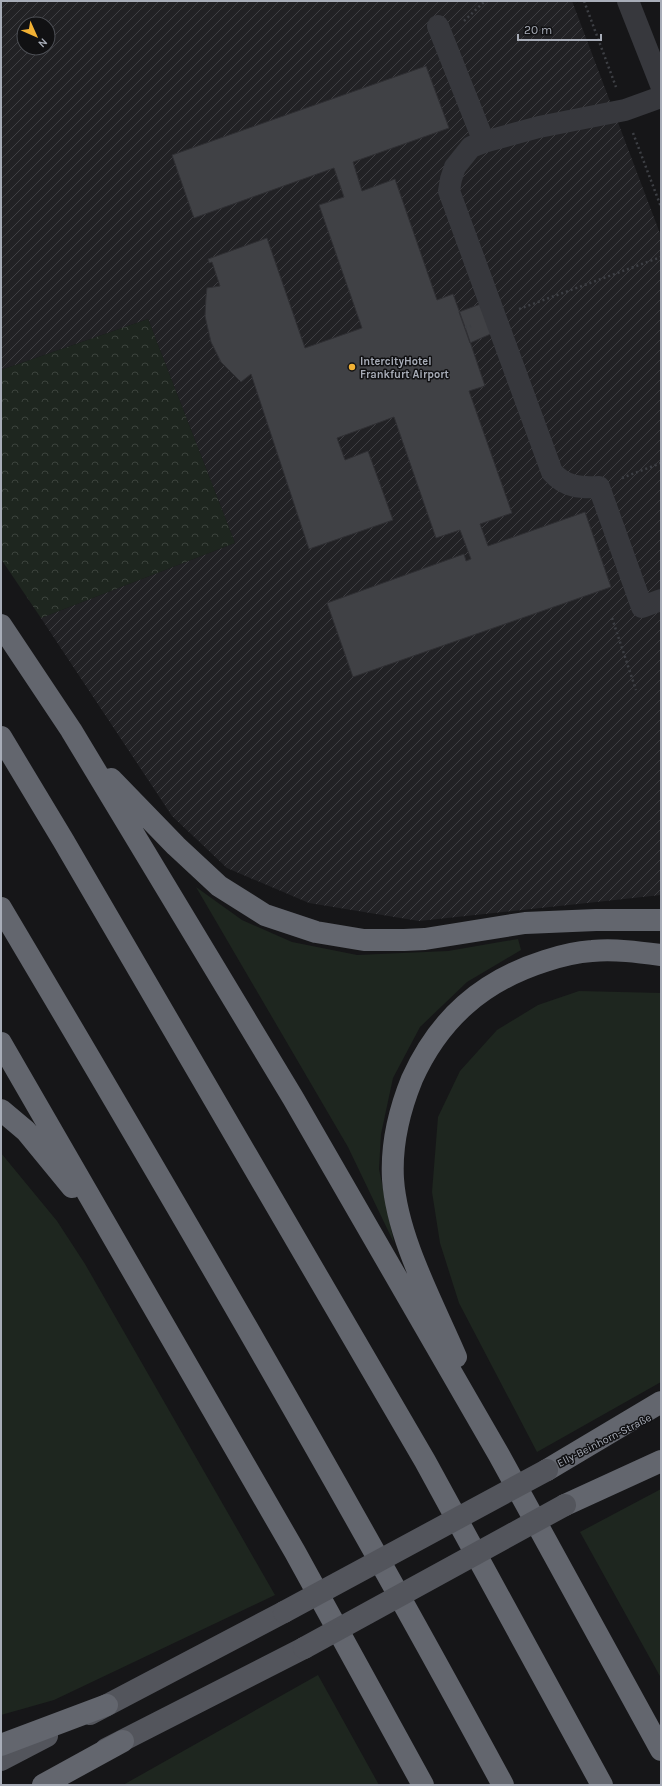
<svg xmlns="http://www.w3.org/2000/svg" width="662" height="1786" font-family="Karla,sans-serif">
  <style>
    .industrial { fill: url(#industrial-furrows); fill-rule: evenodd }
    .grass { fill: #1e261f }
    .forest { fill: url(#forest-crowns) }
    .building { fill: #404145; stroke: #303034 }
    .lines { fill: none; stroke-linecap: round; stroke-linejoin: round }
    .path { stroke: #3d3f44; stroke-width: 2.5; stroke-dasharray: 2 3; stroke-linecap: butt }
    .minor { stroke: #37383d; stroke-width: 22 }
    .major { stroke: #53555c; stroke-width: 22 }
    .highway { stroke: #63666e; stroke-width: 22 }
    .major-bridge { stroke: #53555c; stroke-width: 22 }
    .poi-dot { fill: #f2b134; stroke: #111113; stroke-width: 1.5 }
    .labels { text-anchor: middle; stroke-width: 3; stroke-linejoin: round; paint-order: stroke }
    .poi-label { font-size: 11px; font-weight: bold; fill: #a8adb8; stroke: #111113; text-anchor: start }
    .street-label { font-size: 11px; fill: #a8adb8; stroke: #111113 }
  </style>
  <defs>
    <pattern id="industrial-furrows" width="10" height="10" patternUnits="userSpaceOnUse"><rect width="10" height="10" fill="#222225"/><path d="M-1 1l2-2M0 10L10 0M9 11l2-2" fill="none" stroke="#3f3f43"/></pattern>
    <pattern id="forest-crowns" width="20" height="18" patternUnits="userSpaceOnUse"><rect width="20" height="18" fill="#1e261f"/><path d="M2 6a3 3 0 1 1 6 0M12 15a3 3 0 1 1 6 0" fill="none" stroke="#3c433d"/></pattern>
  </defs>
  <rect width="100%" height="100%" fill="#161618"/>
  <path class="industrial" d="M1,1h571l89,235v659l-242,26 -110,-18 -82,-35 -55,-52 -131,-198 194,-75 -87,-224 -147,51zM24,24h24v24h-24z"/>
  <path class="grass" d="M196,887l46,33 50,22 65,13 91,-4 70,-12 3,11 -54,32 -47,45 -27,51 -12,56 -2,35 15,74 -46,-96z
    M579,991l82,2v389l-124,70 -78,-149 -19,-60 -8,-51 6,-75 22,-46 37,-41 41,-25z
    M1,1153l56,68 28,43 190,331 -221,105 -53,15z
    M661,1489v189l-81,-146z
    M318,1675l61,110h-256z"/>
  <path class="forest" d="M148,319l87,224 -194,75 -40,-59v-189z"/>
  <path class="building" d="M426,66l23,62 -96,34 9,29 33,-12 42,121 16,-6 12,33 20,59 -16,5 43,122 -32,11 8,22 97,-34 26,75 -258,90 -26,-74 137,-49 2,7 5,-2 -11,-29 -24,8 -42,-121 -57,21 8,22 23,-9 25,69 -84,29 -58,-175 -10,8 -20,-20 -10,-20 -6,-26 1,-19 1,-9 13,-2 -8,-24 -3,1 -1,-4 59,-21 38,110 57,-20 -43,-123 25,-8 -10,-29 -140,50 -22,-63z
    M483,303l10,30 -23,10 -11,-31z"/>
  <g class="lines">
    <path class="path" d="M584,1l32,86
      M464,21l21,-20
      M633,133l28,74
      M519,309l142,-52
      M465,327l6,-1
      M622,478l39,-15
      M612,618l24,72"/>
    <path class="minor" d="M628,1l33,84
      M438,26l46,116
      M661,97l-36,13 -86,17 -55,15 -13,5 -16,20 -4,12 -2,12 103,281c13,15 28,16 47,15l43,120 19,-7"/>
    <path class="major" d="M90,1714l194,-102
      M106,1749l198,-101
      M1,1760l46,-24"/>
    <path class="highway" d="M1,625l70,105 222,368 206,357 162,295
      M1,737l62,103 362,621 177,324
      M111,779l65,67 43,40 46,29 51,17 48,8h40l21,-1 100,-16 71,-3h65
      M1,908c172,290 342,581 502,877
      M1,1043l294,509 128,233
      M1,1110l25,21 46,56
      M456,1357c-23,-54 -59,-119 -63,-178 -2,-35 6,-68 19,-100 27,-60 70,-98 133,-118 15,-5 31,-9 47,-10 23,-2 46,1 69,4
      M547,1470l114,-68
      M565,1505l96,-44
      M1,1745l106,-40
      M43,1785l80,-44"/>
    <path class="major-bridge" d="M284,1612l263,-142
      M304,1648l261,-143"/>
  </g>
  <circle class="poi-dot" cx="352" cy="367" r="4"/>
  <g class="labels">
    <g class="poi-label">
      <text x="360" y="365">IntercityHotel<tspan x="360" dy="13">Frankfurt Airport</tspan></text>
    </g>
    <g class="street-label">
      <text transform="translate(604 1440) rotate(-27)" y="4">Elly-Beinhorn-Straße</text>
    </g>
  </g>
  <rect width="662" height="1786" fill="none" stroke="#a8adb8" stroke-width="4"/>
  <g transform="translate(36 36) rotate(135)"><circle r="19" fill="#111113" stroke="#4d4f55"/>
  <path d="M0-3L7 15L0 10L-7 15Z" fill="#f2b134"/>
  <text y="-6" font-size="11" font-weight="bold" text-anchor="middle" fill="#a8adb8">N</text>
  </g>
  <path d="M518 34v6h83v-6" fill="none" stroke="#a8adb8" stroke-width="2"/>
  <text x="524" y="34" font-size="12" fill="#a8adb8" stroke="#111113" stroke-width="3" paint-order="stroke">20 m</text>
</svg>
